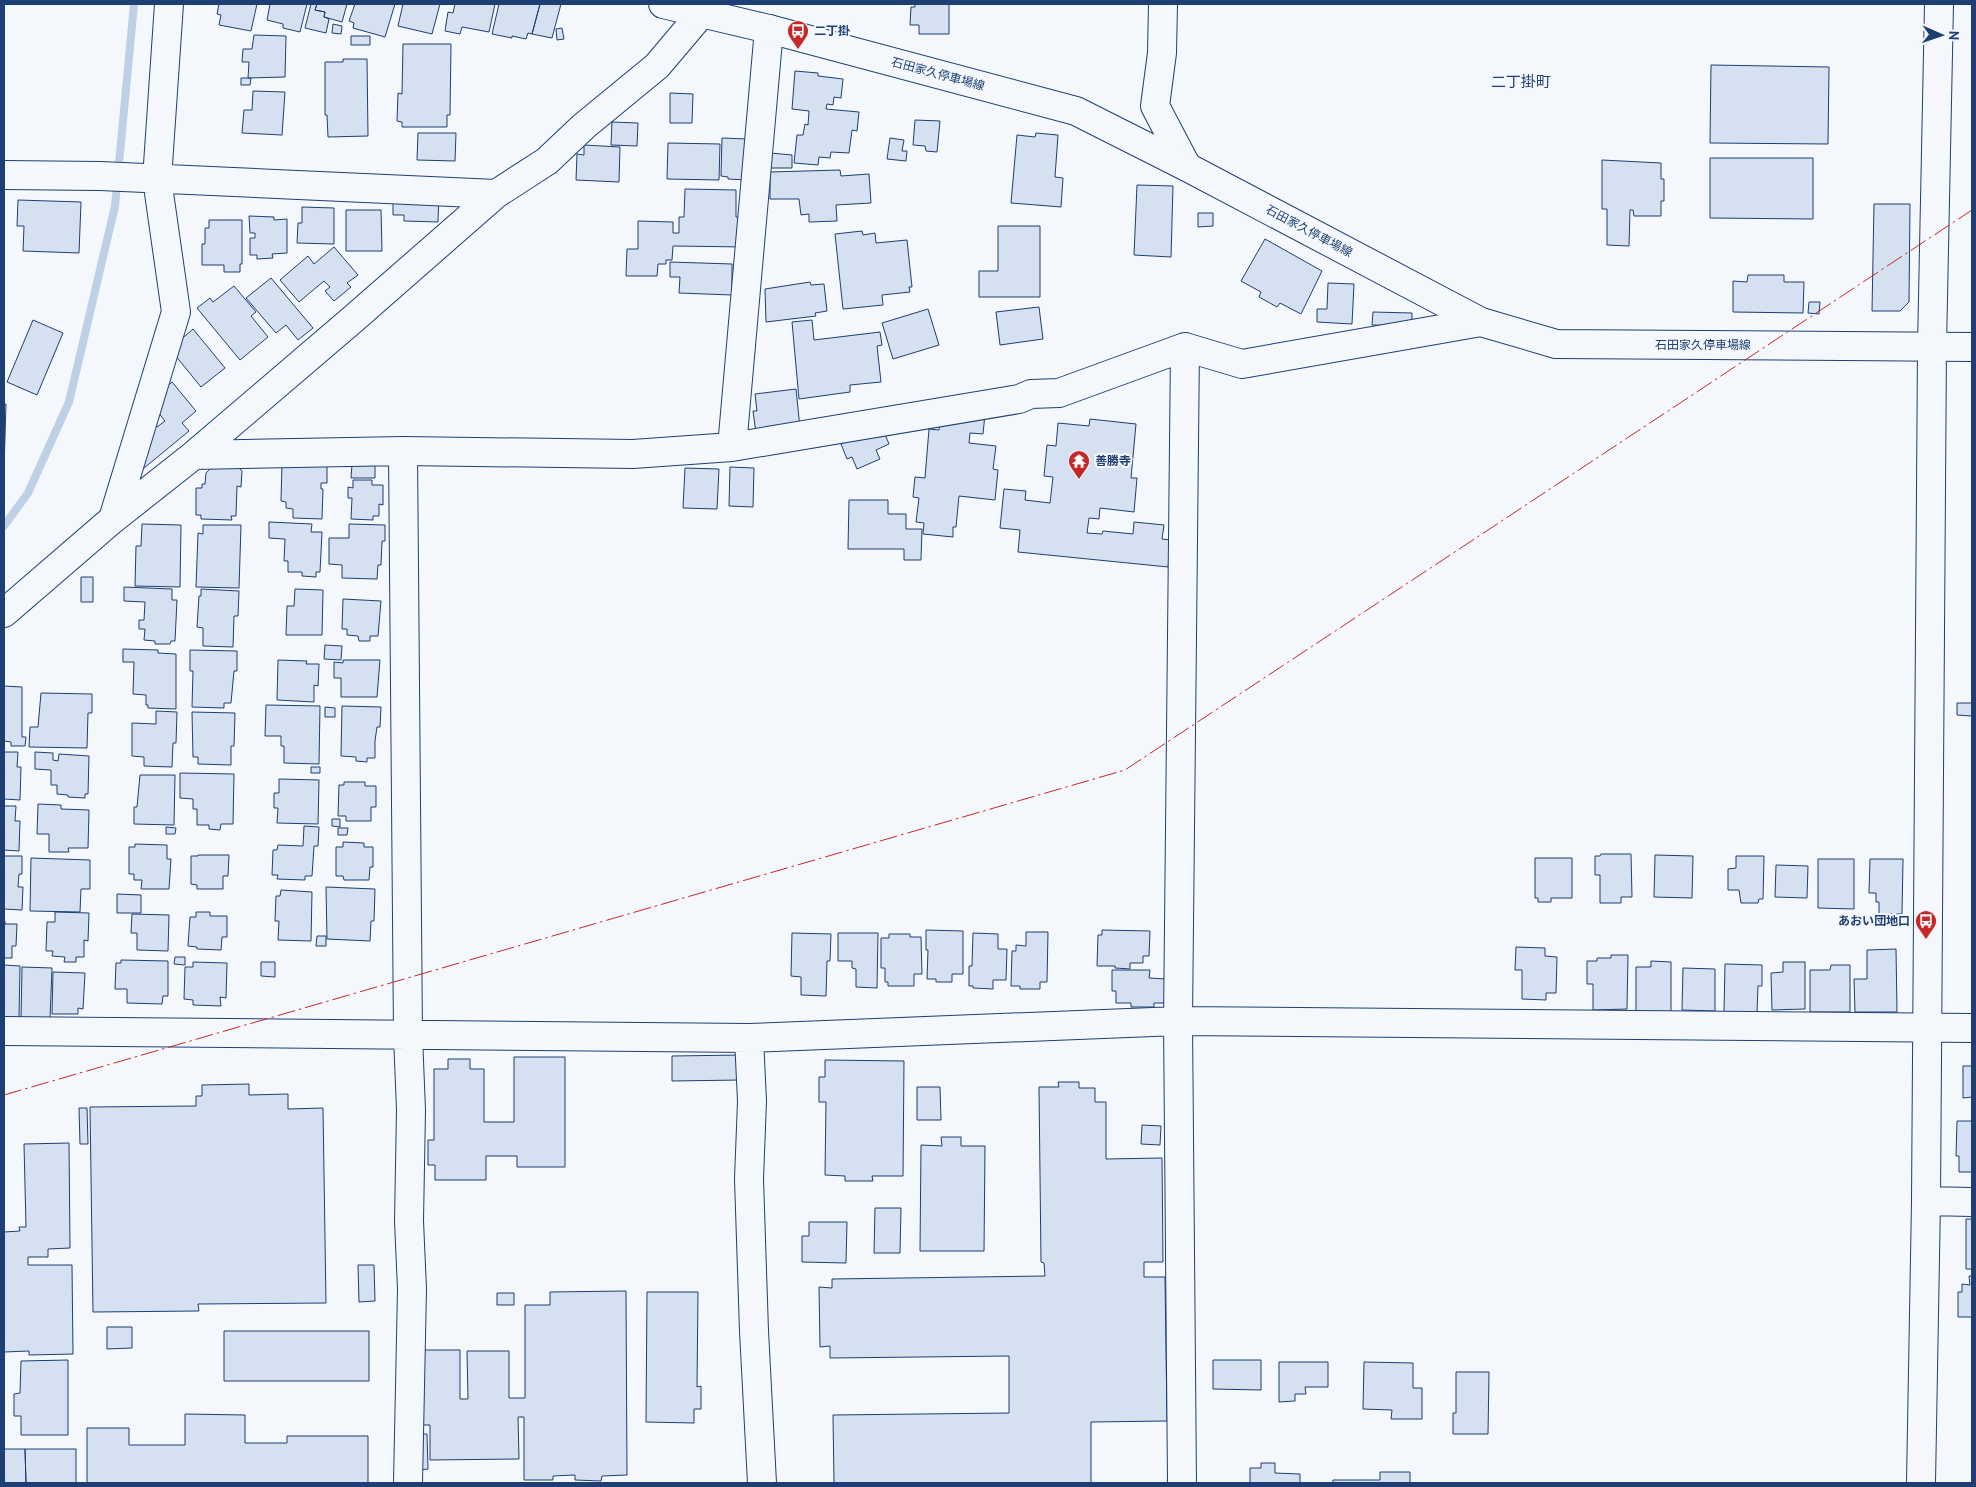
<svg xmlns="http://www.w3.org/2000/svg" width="1976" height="1487" font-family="'PT Sans','Noto Sans JP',sans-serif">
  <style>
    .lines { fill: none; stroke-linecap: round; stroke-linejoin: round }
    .stream { stroke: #bed0e5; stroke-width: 8 }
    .building { fill: #d5e0f0; stroke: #1d3f73 }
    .minor-casing { stroke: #1d3f73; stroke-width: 30 }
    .major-casing { stroke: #1d3f73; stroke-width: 30 }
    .minor { stroke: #f4f7fb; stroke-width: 28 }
    .major { stroke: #f4f7fb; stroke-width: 28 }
    .power { stroke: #c62828; stroke-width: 1; stroke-dasharray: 18 4 2.5 4; stroke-linecap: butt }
    .labels { text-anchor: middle; stroke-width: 4; stroke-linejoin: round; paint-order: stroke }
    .poi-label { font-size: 12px; font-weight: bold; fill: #1d3f73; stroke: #f4f7fb; text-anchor: start }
    .street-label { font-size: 12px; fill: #1d3f73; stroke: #f4f7fb }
    .quarter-label { font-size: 15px; fill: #1d3f73; stroke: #f4f7fb }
  </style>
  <rect width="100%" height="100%" fill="#f4f7fb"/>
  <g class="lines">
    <path class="stream" d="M4,526l24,-33 41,-91 46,-196 19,-202"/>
  </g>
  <path class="building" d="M219,4h38l-6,27 -32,-6 2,-10 -4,-1z
    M270,4h37l-7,28 -17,-4v-4l-16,-4z
    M311,4h6l-2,6 10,2 -1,5 5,2 -3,14 -21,-5z
    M317,4h30l-5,18 -18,-5 1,-5 -10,-2z
    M355,4h40l-10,33 -32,-9 1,-5 -5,-2z
    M403,4h37l-8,30 -34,-8z
    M455,4h40l-6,28 -27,-5 -2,7 -15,-3 3,-19 5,1z
    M499,4h41l-8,30 -4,-1 -2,6 -14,-3v2l-20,-4z
    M540,4h21l-9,34 -20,-4z
    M915,4h34v30h-30v-9h-9l1,-18h4z
    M333,24l9,2 -1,8 -9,-1z
    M562,28l2,11 -7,1 -1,-11z
    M254,35l32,1 -1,41 -37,1 1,-16h-7l1,-13h9z
    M351,36h19v9h-19z
    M403,44h48l-1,71h-3v12h-45v-5l-5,-1 1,-28 4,1z
    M343,59h24l1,77 -40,1 -1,-22h-2v-53h18z
    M1711,65l118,2 -1,77 -118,-1z
    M795,71l23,2v3l25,3 -2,19 -7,-1 -1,8 -6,-1 -1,5 33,3 -2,19 -5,-1 -3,23 -18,-1 -1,6 -11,-1 -1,8 -24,-2 3,-28h6l2,-11 3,1 1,-14 -17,-2z
    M241,78h10l-1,7h-9z
    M253,91l32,1 -3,43 -40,-2 2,-23h8z
    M670,93l23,1 -1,29h-22z
    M915,120l25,1 -3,31 -11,-1 -1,-5 -12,-1z
    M612,122l26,1 -1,23 -26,-1z
    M418,133h38l-1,28 -38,-1z
    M1036,133l22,2 -3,42 8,1 -2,29 -50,-4 6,-68 18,2z
    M722,138l25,1v41l-19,-1v-2l-7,-1z
    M890,138l14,2 -2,11h5l-1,10 -19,-2z
    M668,143l52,1 -1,36 -52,-1z
    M584,145l36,2 -1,35 -43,-2 1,-26 7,1z
    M770,153l22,2v13h-22z
    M1710,158h103v61l-103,-1z
    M1602,160l59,3v16h3v22h-3v15h-27l-1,-6h-3l-1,36 -22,-1v-36h-5z
    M840,170l1,6 28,-2 2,29 -35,2 1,16 -28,1v-8l-8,1 -2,-16h-29v-27z
    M1137,185l36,1 -2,71 -37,-2z
    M685,189l51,1v27h11l-1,30 -73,-1 -1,14h-6v4h-8l-1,12h-31l1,-27h11v-28l35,1v11h6v-16h5z
    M393,194h46l-1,28 -34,-1v-6h-11z
    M18,200l63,2 -2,51 -56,-2 1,-25h-7z
    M1874,204h36l-1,98 -9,9h-28z
    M302,207l32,1v36l-37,-1 1,-20h4z
    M346,210h35l1,41h-36z
    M1198,213h15v13l-15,1z
    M249,216l25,1v3l13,-1v34l-15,1 1,4 -16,1v-4h-7v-17h5v-5h-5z
    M209,220h33v44h-2v8h-16v-7h-22v-21h3v-16h4z
    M998,226h42v71h-61v-26h19z
    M862,231l1,4 12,-2 1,10 31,-3 5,47h-3l1,5 -28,3 1,10 -40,4 -8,-75z
    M1265,239l57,32 -21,43 -21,-11 -3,4 -18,-10 2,-5 -20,-11z
    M334,247l24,28 -11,8 4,4 -17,14 -9,-10 5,-4 -6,-6 -25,21 -19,-22 28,-24 6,8z
    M670,262l62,2v31l-53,-2 1,-16h-10z
    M1748,275h36v7h20l-1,31 -70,-1v-31l14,1z
    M271,278l42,50 -15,12 -12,-15 -10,8 -30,-35z
    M810,282l1,3 13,-1 3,27 -12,2 1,3 -50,6 -1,-33z
    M1328,283l26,1 -2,40 -35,-2v-13h10z
    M234,286l22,26 -5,4 17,21 -28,23 -43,-52 13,-10 3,4z
    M1809,302h11l-1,12 -11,-1z
    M1039,307l4,32 -43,6 -4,-33z
    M928,309l11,36 -46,14 -11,-36z
    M1373,312l39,1v13l-40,-1z
    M33,320l30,13 -26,62 -30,-13z
    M812,320l2,20 66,-8 2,13 -5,1 4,36 -31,3v7l-51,7 -7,-77z
    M193,329l32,39 -24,19 -31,-38z
    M172,382l24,29 -14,12 7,8 -51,42 13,-53 6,7 8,-6 -16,-20z
    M796,389l4,39 -44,5 -3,-22h4l-2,-17z
    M942,400l44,4 -3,30 -13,-1 -1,10 27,3 -3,23 5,1 -3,30 -36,-4 -3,31h-3v10l-30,-3 1,-11 -8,-1 3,-24 -6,-1 2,-20 10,1 4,-49 10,1z
    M4,404h2l-2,65z
    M1090,419l46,5 -5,54h6l-3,34 -34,-4 -1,11 -10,-1 -2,15 15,1 1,-3 30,3 1,-12 30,3 -2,14 9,1 -3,27 -150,-15 2,-22 -20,-2 4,-39 22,2 -1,9 25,3 3,-26 -9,-1 3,-31 9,1 2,-23 31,3z
    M882,427l7,17 -13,6 4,9 -23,10 -5,-12 -5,2 -6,-15z
    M219,460h13l10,11 -1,16 -4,-1 -1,30h-5l1,4 -31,-1v-4h-5v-27h6v-4h3l1,-11z
    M282,463l45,1v19h-6v6h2l-1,30 -29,-1v-9l-7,-1v-6l-5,-1z
    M352,464l23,1v13h-24z
    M730,467l24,1 -1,39 -24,-1z
    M685,468l34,1 -2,40 -34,-1z
    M353,480h19v5h11v20l-4,-1v12h-6v4l-22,-1 1,-21h-4v-11l5,1z
    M849,500h39v14h18v15h16l-1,31h-17v-11h-56z
    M269,522l43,2 -1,8h11l-2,40h-4v5l-14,-1v-4h-14v-11h-4l1,-22 -16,-1z
    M142,524l39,1 -1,62 -45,-1 1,-40h5z
    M349,524l36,1v16h-3l-1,24h-3l-1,14 -35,-1v-13l-13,-1v-26h20z
    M203,525h38l-2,63 -43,-1 2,-54 5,1z
    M81,577h12v25h-12z
    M124,587l48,2v11h5l-2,41h-4l-1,3h-15v-3l-11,-1 1,-11h-6v-9h5l1,-18 -21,-1z
    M201,589l38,2 -1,25h-4l-1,31 -30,-1v-18l-6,-1 2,-31h2z
    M295,589l28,1 -1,45h-36l1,-29h7z
    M343,599l38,2 -3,35h-8v5h-11l-1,-5 -11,-1v-6h-5z
    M325,645l17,1 -1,14 -17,-1z
    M123,649l35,1v3l18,1v55l-28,-1v-3h-2v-10l-13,-1 1,-32h-11z
    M190,650l47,1v20h-3l-3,32h-7v5l-32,-1 1,-36h-3z
    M278,660l29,1 -1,3h13l-1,22 -4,-1v17l-37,-2z
    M343,660h37l-3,37h-36v-19h-7v-16l9,1z
    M4,686l18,1v50h4l-1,9h-14v-4l-7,-1z
    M41,693l51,1v19h-4l-1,35 -58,-1 1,-20h8z
    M1957,703h15v13l-15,-1z
    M266,705l54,1 -1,58 -35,-1v-17h-3v-10h-16z
    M342,706l39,1 -1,20h-3l-2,14v17h-8v4l-11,-1v-4l-15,-1z
    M325,707l10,1v9h-10z
    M156,711l21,1 -1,31h-3l-1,24 -28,-1v-9l-12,-1v-33l24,1z
    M192,712l43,1 -1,33h-3v19l-33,-1v-7h-5z
    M4,752h14l-1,15h4l-1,33 -16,-1z
    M35,752l18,1v7l5,1 1,-7 30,2 -1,38h-3v4l-17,-1v-2l-11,-1v-9h-6v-15l-16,-1z
    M311,767h9v6h-9z
    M180,773l54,1 -1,50h-12l-1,6 -11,-1v-4h-12v-16h-4v-10l-13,-1z
    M140,775h35l-1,50 -40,-1v-17h3z
    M279,779l40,1 -1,44 -41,-1 1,-15h-4v-15h5z
    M344,782h21v4h11v21h-5v14h-25v-5h-8l1,-31h5z
    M38,804l23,1v4l28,1 -1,38h-20l1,4h-20v-18h-12z
    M4,806h12l-1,15h5l-1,30 -15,-1z
    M332,819h8v8l-8,-1z
    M304,826l15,1 -1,19h-4l-2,30h-7v4l-28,-1 1,-4h-6l1,-25h4l1,-5 25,1z
    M166,827l10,1 -1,6h-9z
    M338,828h10l-1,7h-9z
    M343,842l21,1v4h9v20h-3l-1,13h-25l-1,-4h-7v-29h7z
    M135,844l32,1v14h4l-2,30h-28l1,-9h-8v-6h-5v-27h6z
    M1601,854h30l1,43h-11v6h-21v-28h-5v-19h5z
    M198,855h31l-1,21h-5v13h-26v-4l-6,-1v-28h7z
    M1655,855l38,1 -1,42 -38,-1z
    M4,856h18v18h-3l-1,13h5l-1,23 -18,-1z
    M1736,856h28l-1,43h-4l-1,4h-17l-2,-13h-11v-21l8,-1z
    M31,858l59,2v29h-9l-1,23 -50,-1z
    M1535,858h37v40h-21v4h-13v-4h-3z
    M1818,859h36v50l-36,-1z
    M1870,859h33l-1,55h-23v-12h-3v-9h-7z
    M1776,865l32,1 -1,32 -32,-1z
    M326,887l49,2 -1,32h-3l-1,20 -43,-2z
    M281,890l31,2 -1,49 -33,-1 1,-19h-4l1,-25h4z
    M117,894l24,1v18h-24z
    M55,912l34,1 -1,28 -4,-1v17h-8v5h-12l1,-5 -13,-1 1,-5h-7l1,-29h8z
    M196,912h14v4h17v21h-5l-1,13 -24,-1v-2l-9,-1 2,-29h6z
    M132,914l37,1 -1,36 -31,-1v-17h-6z
    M4,921h1v3h12l-1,22h-4v12h-8z
    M926,930l37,1v43h-11v8h-16v-3h-9l1,-29h-2z
    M1102,930l48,1 -1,25h-6v7h-13v6l-15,-1v-2h-18l1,-31h4z
    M1026,932h22l-1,50h-7v7h-20v-3h-9l1,-35h4v-6l10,1z
    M792,933l39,1 -1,27h-3l-1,35 -25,-1v-18l-10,-1z
    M838,933h40l-1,55 -21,-1v-18l-4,-1v-7h-14z
    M973,933l25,1v15h9l-1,31h-13v9l-20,-1v-2h-4v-20h3z
    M889,934h21v3h11l1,37h-8v12h-26v-4h-3v-14h-4v-30h8z
    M317,936h9v10h-10z
    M1516,947l29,1v8l12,1 -1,36h-10v7l-24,-1v-29h-7z
    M1896,949l1,63h-42l-1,-33h13v-29z
    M1611,955h17l-1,54 -34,1v-26h-6v-23h10v-3h14z
    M175,957h10v8l-11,-1z
    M121,960l47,1v35h-5l-1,8 -35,-1v-14h-12l1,-26h5z
    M1651,961l20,1v50h-35v-45h15z
    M193,962l34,1 -1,35 -6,-1 1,9 -28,-1v-5l-9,-1 1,-32h8z
    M261,962h14v15l-14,-1z
    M1783,962h22v47l-33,1 -1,-37 12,-1z
    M1725,964l37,1v21h-4l-1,27 -33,-1z
    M4,965l16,1 -1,52 -15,-1z
    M1831,965h19v47h-40v-42h20z
    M22,967l30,1 -2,51 -29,-1z
    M1683,968l32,1v42l-33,-1z
    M1112,970h38l-1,8 17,1 -1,24h-11v4h-23v-4h-15v-12h-4z
    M53,972l32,1 -2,36 -5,-1v6h-26z
    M741,1055v25l-69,1v-25z
    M514,1057h51v110h-48v-11h-31v24h-51v-15h-7v-25h6v-71h14v-10h22v10h14v53h30z
    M825,1060l79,1 -1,115h-31l1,5h-28v-5l-20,-1 1,-73h-7v-25h6z
    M1963,1066h9v31l-9,1z
    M1058,1082h21v6h16v14h11v57l56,-1 1,104h-19v15h21l2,144 -76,1v61h-257l-1,-68 176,-2v-57l-179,2v-12l-10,1 -1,-60 13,1v-9l213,-3 -1,-13 -3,-1 -2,-175h20z
    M249,1084v11l39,-1v15l35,-1 3,195 -128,1 1,7 -106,1 -3,-205 106,-1v-10h6v-11z
    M917,1087h23l1,33h-24z
    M79,1108h8l1,36h-8z
    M1957,1121h15v51h-13v-16h-3z
    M1142,1125l19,1 -1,19 -19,-1z
    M941,1137h20v9h24l-1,105h-64l1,-106 21,1z
    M69,1143l1,105 -22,1v8h-20v8h44l1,89 -44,1v-4l-25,1v-120l16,-1 -1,-4h7l-2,-83z
    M875,1208h26l-1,45h-26z
    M1966,1219h6v50h-6z
    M809,1222h38l-1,41 -44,-1v-26h7z
    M358,1265h16l1,36 -16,1z
    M1969,1276h3v41h-14v-25h4v-8l8,1z
    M626,1291l1,184 -25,1 -1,5 -26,-1v-5l-22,1v4h-29v-63h-6l1,42 -89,1v-35h-10v-75h40v49h8l-1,-48h42v47h16v-93h25v-13z
    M647,1292h51l-1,95 4,-1v23h-7v14l-48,-1z
    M497,1293h17v12h-17z
    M107,1327h25v21l-25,1z
    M224,1331h145v50h-145z
    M68,1360v75h-47v-19h-7v-22l6,-1 1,-32z
    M1213,1360h48v30l-48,-1z
    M1279,1362h49v25h-23l1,7h-11v7l-16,1z
    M1364,1362l49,1v25h9v31h-31l1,-9 -29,-1z
    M1456,1372h33l-1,62h-35v-21h3z
    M185,1414l60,1v28h42v-7h81v47h-281v-55h42v17h56z
    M418,1434h9l1,35 -8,1z
    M4,1449h21l1,34h-22z
    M25,1449h51v34h-50z
    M1261,1463h14v10l25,1v9h-50v-15h11z
    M1380,1472h30v11h-77v-3h47z"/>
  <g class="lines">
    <g class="minor-casing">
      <path id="minor" d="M1163,4l-1,49 -7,53 32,61
        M4,175l96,1 396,18
        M732,447l37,-418
        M403,451l5,585 3,74 -2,111 3,68 -4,194
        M194,455l209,-4 230,3 99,-7 287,-48 12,-5 28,-1 126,-46 57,17 239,-42
        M113,519l63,-207 -19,-133 12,-175
        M4,613l109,-94 81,-64 158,-135 144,-126 51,-33 37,-35 73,-60 44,-52 1,-10
        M4,1031l745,7 429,-17 794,7
        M749,1038l3,63 -3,78 5,152 8,152
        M1926,1201l46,1
        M1182,1483l-4,-462 7,-674
        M1921,1483l5,-282 6,-854 7,-343"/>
    </g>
    <g class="major-casing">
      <path id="major" d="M663,4l106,25 307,82 111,56 294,155 75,22 416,3"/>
    </g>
    <use href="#minor" class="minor"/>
    <use href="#major" class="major"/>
    <path class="power" d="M4,1095l1121,-325 847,-560"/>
  </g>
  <defs>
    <g id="bus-pin" transform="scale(1.125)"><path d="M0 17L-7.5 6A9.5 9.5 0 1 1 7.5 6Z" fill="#c62828" stroke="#f4f7fb"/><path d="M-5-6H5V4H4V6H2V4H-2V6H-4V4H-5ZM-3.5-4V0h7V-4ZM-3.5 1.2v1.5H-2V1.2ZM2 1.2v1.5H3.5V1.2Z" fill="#fff"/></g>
    <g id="temple-pin" transform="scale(1.125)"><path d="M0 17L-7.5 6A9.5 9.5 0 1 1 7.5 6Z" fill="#c62828" stroke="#f4f7fb"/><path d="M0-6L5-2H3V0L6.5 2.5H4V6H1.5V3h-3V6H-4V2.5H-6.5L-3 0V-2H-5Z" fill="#fff"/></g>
  </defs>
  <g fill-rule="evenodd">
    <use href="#bus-pin" x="798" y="31"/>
    <use href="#temple-pin" x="1079" y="461"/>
    <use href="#bus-pin" x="1926" y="921"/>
  </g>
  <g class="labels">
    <g class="poi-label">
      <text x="814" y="35">二丁掛</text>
      <text x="1095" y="465">善勝寺</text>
      <text x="1910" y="925" text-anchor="end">あおい団地口</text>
    </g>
    <g class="street-label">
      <text transform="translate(938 74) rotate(15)" y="4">石田家久停車場線</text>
      <text transform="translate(1309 231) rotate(28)" y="4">石田家久停車場線</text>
      <text x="1703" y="349">石田家久停車場線</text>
    </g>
    <g class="quarter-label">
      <text x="1521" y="87">二丁掛町</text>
    </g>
  </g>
  <rect width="1976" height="1487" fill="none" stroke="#1d3f73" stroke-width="10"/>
  <g transform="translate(1941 35) rotate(92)" stroke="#f4f7fb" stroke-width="4" paint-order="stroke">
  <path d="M0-4L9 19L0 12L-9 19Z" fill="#1d3f73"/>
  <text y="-8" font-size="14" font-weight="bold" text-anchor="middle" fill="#1d3f73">N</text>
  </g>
</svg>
